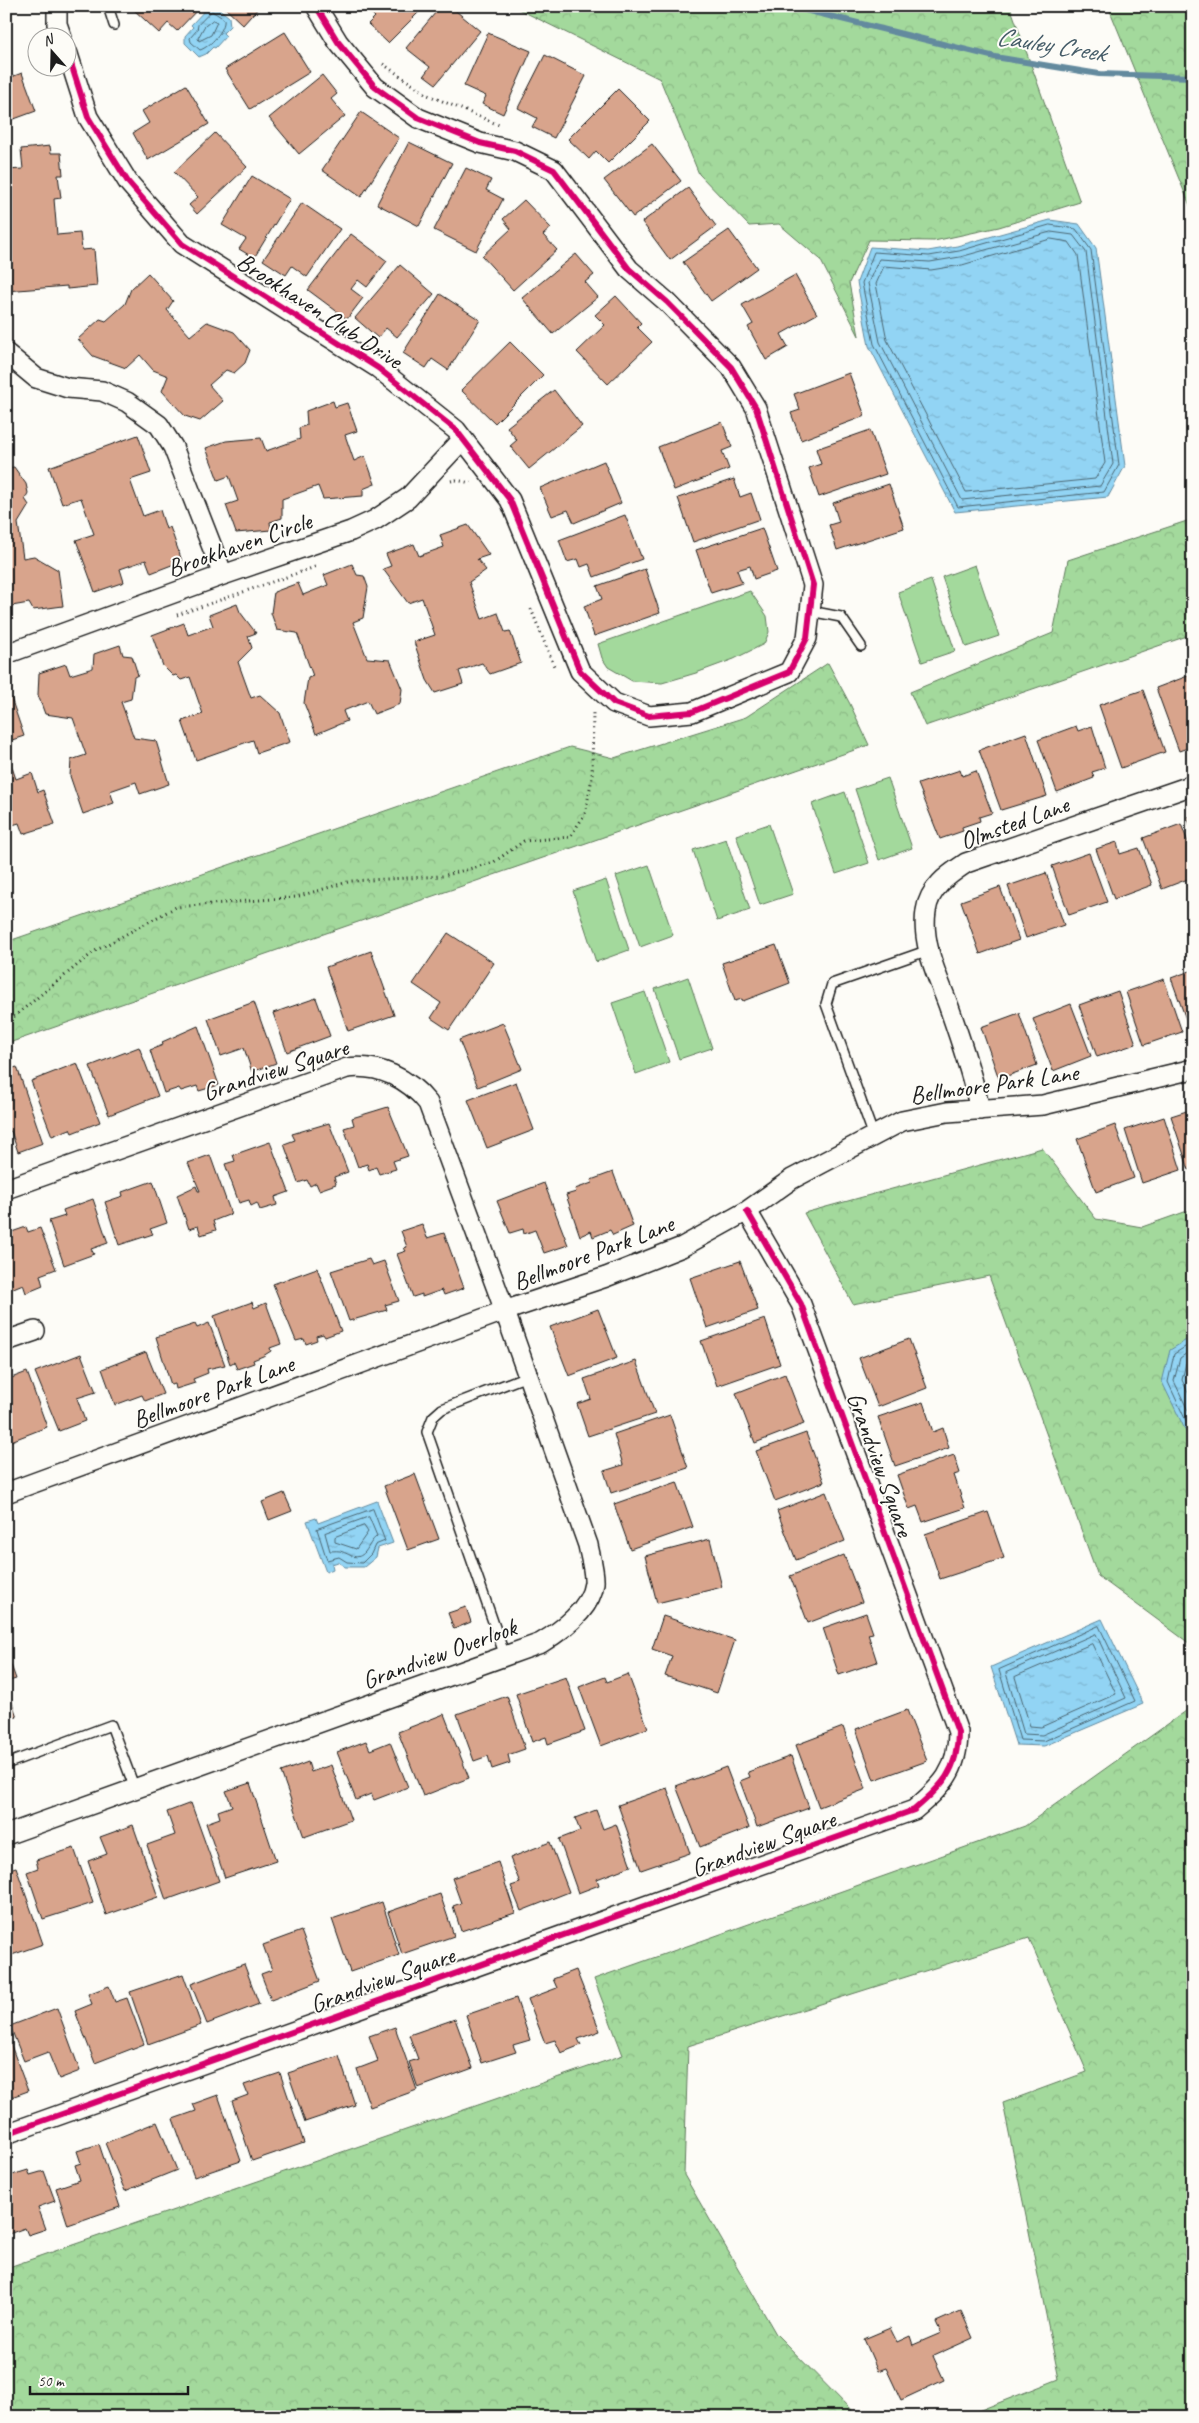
<svg xmlns="http://www.w3.org/2000/svg" width="1199" height="2423" font-family="Caveat,sans-serif">
  <style>
    .green { fill: #a3d99c; stroke: #607a5c }
    .forest { fill: url(#forest-crowns); stroke: #607a5c }
    .water { fill: url(#water-ripples); stroke: #638a9e }
    .lines { fill: none; stroke-linecap: round; stroke-linejoin: round }
    .shore { stroke: #4b6672; stroke-width: 1 }
    .stream { stroke: #638a9e; stroke-width: 6 }
    .building { fill: #d8a48c; stroke: #1c1c1c }
    .service-casing { stroke: #1c1c1c; stroke-width: 12 }
    .minor-casing { stroke: #1c1c1c; stroke-width: 22 }
    .path { stroke: #1c1c1c; stroke-width: 3; stroke-dasharray: 1 4; stroke-linecap: butt }
    .service { stroke: #fdfcf7; stroke-width: 9 }
    .minor { stroke: #fdfcf7; stroke-width: 19 }
    .cycleway-casing { stroke: #fdfcf7; stroke-width: 9 }
    .cycleway { stroke: #d6006c; stroke-width: 6 }
    .labels { text-anchor: middle; stroke-width: 4; stroke-linejoin: round; paint-order: stroke }
    .street-label { font-size: 25px; fill: #1c1c1c; stroke: #fdfcf7 }
    .water-label { font-size: 26px; font-style: italic; fill: #455c68; stroke: #fdfcf7 }
  </style>
  <defs>
    <pattern id="forest-crowns" width="20" height="18" patternUnits="userSpaceOnUse" patternTransform="scale(1.25)"><rect width="20" height="18" fill="#a3d99c"/><path d="M2 6a3 3 0 1 1 6 0M12 15a3 3 0 1 1 6 0" fill="none" stroke="#8cba86"/></pattern>
    <pattern id="water-ripples" width="26" height="14" patternUnits="userSpaceOnUse" patternTransform="scale(1.25)"><rect width="26" height="14" fill="#92d4f4"/><path d="M2 4q2-2 4 0t4 0M15 11q2-2 4 0t4 0" fill="none" stroke="#7db5d1"/></pattern>
  </defs>
  <rect width="100%" height="100%" fill="#fdfcf7"/>
  <filter id="ink" filterUnits="userSpaceOnUse"><feTurbulence type="fractalNoise" baseFrequency=".02" numOctaves="2"/><feDisplacementMap in="SourceGraphic" scale="10" xChannelSelector="R" yChannelSelector="G"/><feConvolveMatrix kernelMatrix="1 2 1 2 8 2 1 2 1" color-interpolation-filters="sRGB"/></filter>
  <g filter="url(#ink)">
    <path class="green" d="M975,565l24,71 -33,11 -24,-70z
      M931,580l24,71 -33,11 -24,-70z
      M750,591l17,25 2,16 -5,12 -30,15 -38,14 -34,10 -30,-2 -24,-14 -6,-9 -4,-14z
      M888,778l24,70 -33,12 -24,-71z
      M845,792l24,71 -33,11 -24,-70z
      M769,824l24,70 -33,11 -24,-70z
      M726,839l24,71 -33,11 -24,-71z
      M649,865l24,70 -33,12 -24,-71z
      M606,880l23,70 -33,12 -23,-71z
      M688,977l24,71 -33,11 -24,-70z
      M645,992l24,70 -33,12 -24,-71z"/>
    <path class="forest" d="M512,6h498l70,196 -81,25 -65,14 -65,-1 -20,43 10,53 -39,-77 -41,-35 -30,2 -50,-52 -39,-95z
      M1108,6h85v207z
      M1193,519v115l-268,92 -15,-34 143,-59 15,-73z
      M828,663l22,41 19,41 -863,299v-102l564,-195 44,11 132,-41z
      M1042,1148l54,71 46,8 51,-18v437l-95,-70 -109,-300 -136,28 -49,-91z
      M1193,1706v711h-230l96,-38 -56,-276 84,-31 -58,-134 -341,108 -4,129 92,159 82,83h-852v-149l617,-213 -29,-76 431,-153z"/>
    <path class="water" d="M208,7h9l12,10 1,9 -7,7 3,3 -11,12 -2,-1 -7,7 -7,3 -14,-14v-7l8,-9 -2,-2z
      M1050,220l29,4 17,24 29,218 -17,31 -153,15 -86,-166 -12,-64 13,-35 58,4 29,-5z
      M1193,1336v110l-31,-64 8,-32z
      M377,1501l16,42 -15,5 -2,9 -12,10h-19l-7,-5 -6,2 1,5 -7,3 -19,-51 9,-3 2,5z
      M1102,1619l41,85 -99,42 -28,-1 -25,-78z"/>
    <g class="lines">
      <path class="shore" d="M212,11l12,8c2,10 -14,28 -24,31l-9,-8 -1,-4 7,-8 1,-5z
        M213,20l4,2 -6,13 -12,6 -1,-3 6,-11z
        M1050,225l26,4 15,21 28,215 -15,27 -146,15 -84,-163 -12,-61 12,-31 55,4 30,-5z
        M1051,232l22,3 13,17 27,212 -13,22 -138,14 -82,-158 -12,-59 11,-24 51,3 30,-5z
        M1051,239l18,3 9,13 27,208 -10,16 -129,13 -79,-152 -11,-56 8,-18 47,4 31,-5z
        M1193,1342l-19,12 -6,28 25,54
        M1193,1349l-13,9 -6,23 19,40
        M1193,1358l-7,5 -4,17 11,23
        M373,1509l12,32 -10,4 -4,9 -9,9 -15,-1 -8,-5 -12,3 -10,-31z
        M369,1517l8,19c-6,5 -7,9 -12,16 -8,9 -14,3 -22,0 -4,-2 -9,-1 -13,-1l-5,-18z
        M364,1526l4,6 -12,17 -21,-7v-5z
        M1099,1626l36,75 -91,40 -24,-1 -21,-70z
        M1096,1634l30,64 -84,37 -18,-1 -18,-61z
        M1092,1644l24,50 -75,33 -11,-1 -15,-49z"/>
      <path class="stream" d="M789,6l206,51 104,17 94,3"/>
    </g>
    <path class="building" d="M136,6h65l-24,25 -9,-8 -9,10 -26,-24z
      M223,6h37l-17,19z
      M364,6h61l-37,37 -20,-19 7,-7z
      M441,6h9l30,25 -44,53 -12,-9 6,-8 -24,-19z
      M285,32l25,40 -60,37 -25,-40z
      M488,33l43,18 -28,63 -21,-10 4,-8 -22,-10z
      M545,55l41,21 -32,62 -22,-11 5,-9 -19,-10z
      M22,73l14,38 -30,11v-43z
      M322,75l15,19 -6,5 14,17 -46,38 -30,-36z
      M186,85l23,39 -61,36 -15,-27 16,-10 -7,-12z
      M618,89l32,32 -42,42 -12,-12 -7,8 -21,-20z
      M361,112l38,26 -38,59 -39,-27z
      M215,133l32,34 -50,47 -8,-9 9,-8 -24,-25z
      M409,142l43,21 -33,63 -42,-22z
      M652,144l29,37 -48,36 -29,-37z
      M50,146l1,7h10l2,22h-5l3,23 -7,1 3,36 23,-2 2,17 12,-1 3,37 -30,3v-3l-61,5v-34h4l-4,-39v-48l17,-1 -2,-20z
      M466,168l25,12 -5,10 17,9 -27,52 -42,-21z
      M252,176l38,23 -36,59 -15,-9 7,-10 -24,-14z
      M688,188l28,38 -46,34 -28,-38z
      M524,200l27,28 -8,7 14,15 -44,40 -31,-34 29,-27 -8,-10z
      M302,203l38,26 -33,48 -15,-11 -6,9 -23,-15z
      M729,230l28,38 -46,33 -28,-39z
      M351,234l36,27 -20,26 -9,-7 -7,9 12,9 -16,21 -39,-29z
      M576,254l18,21 -9,7 13,15 -45,37 -31,-36z
      M400,265l34,29 -37,43 -11,-9 -8,10 -23,-20z
      M148,273l25,28 -6,9 23,26 17,-14 27,10 16,18 -5,13 -11,10 -8,-3 -17,15 14,16 -23,20 -15,-5 -23,-25 6,-15 -15,-6 -13,-15 -14,13 -33,-12 -15,-17 22,-20 6,2 19,-17 6,-15z
      M795,275l22,39 -36,20 7,13 -22,13 -18,-33 5,-3 -11,-19z
      M440,294l40,26 -32,50 -16,-11 -6,9 -23,-15z
      M616,296l25,27 -4,4 15,15 -44,42 -31,-32 28,-27 -10,-10z
      M510,342l33,33 -48,48 -34,-33z
      M849,373l16,43 -64,24 -10,-27 9,-3 -6,-16z
      M554,390l28,36 -53,43 -19,-23 7,-6 -10,-13z
      M333,401l2,6 12,-4 10,28 -12,4 9,26 11,-5 10,28 -12,5v7l-40,3 -5,-13 -36,13v19l-12,4 1,8 -35,3 -10,-28 12,-4 -9,-25 -11,4 -12,-32 20,-7 35,-3 5,13 34,-12 -1,-11 8,-3 -1,-14z
      M722,422l10,25 -10,4 7,18 -55,21 -16,-43z
      M870,430l16,44 -67,23 -10,-29 12,-4 -5,-15z
      M138,435l13,38 -21,7 13,36 17,-6 6,19 4,-2 12,34 -31,12 -5,-13 -26,9 4,13 -29,10 -19,-52 18,-6 -13,-36 -19,6 -13,-37z
      M604,461l17,42 -47,20 -6,-13 -16,6 -12,-28z
      M14,467l12,17 2,9 -3,6 4,6 -11,18 5,35 11,-2 24,14 5,36 -30,4 -4,-7 -23,4v-139z
      M734,479l6,18 11,-4 9,26 -67,23 -15,-44z
      M889,484l15,44 -67,22 -8,-25 10,-3 -6,-19z
      M625,515l17,44 -48,18 -5,-13 -8,3 -3,-8 -11,3 -8,-22z
      M468,525l21,30 -12,4 9,11 -17,12 13,37 16,-6 7,19 5,-1 11,32 -31,11 -8,-11 -23,8 4,13 -28,9 -8,-13 -13,-38 21,-7 -13,-37 -14,5 -25,-34 8,-3 -5,-12 28,-10 5,12 25,-9 -4,-12z
      M762,528l15,43 -23,8 -4,-13 -13,4 5,13 -31,10 -15,-43z
      M352,564l5,11 7,1 4,11 -5,31 -10,4 14,36 23,2 12,29 -2,15 -26,10 -6,-13 -25,10 4,10 -31,13 -12,-31 4,-25 5,-2 -16,-43 -20,-3 -6,-17 3,-21 24,-9 5,12 25,-10 -4,-10z
      M645,569l15,44 -66,23 -10,-30 18,-7 -5,-13z
      M237,604l3,8 16,21 -8,3 4,12 -14,14 13,36 9,-3 20,18 10,29 -33,11 -4,-13 -57,20 -14,-39 21,-7 -13,-37 -9,3 -5,-5 -3,1 -10,-10 -11,-31 32,-12 4,12 25,-9 -4,-11z
      M120,645l3,10 9,1 6,19 -4,2 -3,22 -10,3 13,36 22,3 13,43 -29,10 -4,-12 -26,9 4,12 -31,11 -13,-38 1,-16 15,-5 -13,-37 -28,-4 -7,-19 1,-22 27,-9 4,11 23,-7 1,-14z
      M1193,674v72l-14,5 -23,-63z
      M1143,690l22,62 -44,16 -22,-63z
      M11,698l13,38 -18,6v-43z
      M1076,726l2,5 14,-5 13,42 -13,4 2,6 -37,14 -19,-52z
      M1026,733l21,63 -46,14 -22,-60z
      M6,750l10,29 16,-6 6,19 5,-2 12,34 -32,10 -4,-11 -13,4z
      M960,770l2,6 14,-5 16,42 -13,4 1,4 -18,6 1,4 -23,8 -22,-55z
      M1193,816v17l-6,-16z
      M1181,824l12,31v22l-31,12 -19,-51z
      M1117,842l3,12 19,-6 13,37 -38,14 -18,-50z
      M1089,853l18,49 -38,13 -17,-49z
      M1046,873l18,52 -38,13 -18,-52z
      M1000,887l19,53 -39,14 -19,-53z
      M448,933l46,30 -45,67 -18,-12 10,-15 -28,-19z
      M776,945l14,38 -47,18 -1,-2 -7,2 -13,-38z
      M371,951l23,64 -46,16 -22,-64z
      M1193,970v63h-2l-20,-55z
      M1164,979l18,53 -38,13 -18,-53z
      M1118,991l18,53 -39,13 -18,-52z
      M316,998l14,38 -43,16 -14,-39z
      M254,1002l22,61 -24,9 -8,-24 -23,8 -13,-37z
      M1071,1004l20,52 -38,15 -20,-52z
      M1019,1013l18,52 -38,14 -18,-52z
      M503,1023l19,46 -44,18 -19,-47z
      M198,1026l21,59 -20,6 -2,-5 -16,5 -2,-3 -15,5 -14,-43 13,-5 -1,-3z
      M139,1047l19,49 -49,19 -19,-49z
      M77,1063l23,59 -28,11 -2,-4 -18,7 -21,-55z
      M17,1067l26,76 -25,9 -7,-21 -5,2v-63z
      M516,1082l18,48 -47,18 -19,-48z
      M388,1107l20,49 -15,5 3,8 -17,5 -3,-7 -7,3 -2,-6 -9,3 -14,-39 10,-3 -2,-7z
      M1193,1109v59l-4,2 -18,-54z
      M1164,1117l17,53 -39,13 -17,-53z
      M329,1123l19,49 -14,5 2,7 -17,6 -3,-7 -6,3 -3,-6 -9,3 -14,-39 11,-4 -3,-6z
      M1115,1125l19,53 -38,14 -19,-53z
      M270,1142l19,50 -14,5 2,8 -17,5 -3,-7 -6,3 -2,-6 -10,3 -14,-39 10,-3 -2,-6z
      M210,1155l21,59 -18,7 3,9 -15,5 -3,-9 -9,3 -12,-34 19,-9 2,5h2l-12,-28z
      M613,1172l20,54 -20,9 -3,-5 -17,7 -2,-6 -11,5 -14,-41 10,-3 -1,-3 17,-6 -1,-3z
      M153,1181l14,42 -17,6 3,5 -34,11 -14,-43 18,-6 -1,-4z
      M544,1183l24,62 -24,8 -9,-23 -11,4 -1,-5 -13,4 -13,-32z
      M93,1199l15,44 -17,6 3,5 -30,11 -15,-44 16,-5 -2,-6z
      M422,1224l5,14 17,-5 20,55 -20,7 -2,-5 -20,7v-3l-9,3 -16,-43 9,-3 -2,-3 3,-1 -6,-16z
      M26,1227l2,5 12,-4 16,41 -16,6 3,11 -17,7 -3,-9 -17,7v-57z
      M369,1259l3,6 12,-4 15,40 -14,4 2,5 -38,11 -18,-50z
      M740,1261l18,49 -51,18 -17,-50z
      M317,1268l24,63 -16,6 -2,-3 -7,2 1,4 -11,4 -2,-5 -8,2 -23,-57z
      M252,1302l2,6 12,-5 15,41 -11,4 1,3 -8,5 -10,4 1,3 -17,6 -3,-7 -4,2 -16,-48z
      M598,1309l19,49 -48,18 -19,-49z
      M765,1319l15,45 -63,22 -16,-45z
      M209,1323l16,42 -18,4 1,4 -15,6 2,4 -19,6 -1,-5 -4,1 -15,-48 39,-13 2,4z
      M909,1339l18,49 -49,19 -19,-49z
      M146,1352l17,42 -18,7 -3,-6 -27,10 -13,-36z
      M81,1354l15,38 -19,6 8,23 -26,10 -24,-59z
      M636,1361l19,53 -67,22 -11,-32 14,-5 -7,-20z
      M27,1372l20,55 -41,16v-63z
      M785,1374l19,50 -49,19 -19,-50z
      M923,1402l10,30 10,-4 6,20 -54,18 -17,-49z
      M670,1415l18,53 -77,25 -7,-22 19,-6 -9,-31z
      M806,1433l18,49 -49,19 -19,-50z
      M954,1455l6,18 -6,2 11,33 -42,14 -6,-16 -8,3 -12,-34z
      M415,1474l24,65 -31,11 -24,-64z
      M677,1482l16,45 -63,22 -16,-45z
      M826,1492l19,49 -49,19 -19,-49z
      M284,1493l8,18 -23,9 -7,-18z
      M988,1512l16,46 -64,21 -15,-45z
      M710,1539l12,48 -65,16 -12,-47z
      M844,1555l18,47 -54,21 -18,-47z
      M466,1607l5,15 -17,7 -6,-16z
      M866,1613l7,20 -5,1 9,28 -38,13 -16,-47z
      M663,1616l72,24 -18,53 -52,-17 7,-20 -20,-7z
      M6,1651l10,28 -10,3z
      M628,1674l20,54 -47,18 -22,-59 26,-10 2,5z
      M566,1677l19,54 -37,13 -2,-7 -14,5 -16,-48z
      M6,1685l11,32 -11,3z
      M507,1696l18,53 -17,6 2,8 -18,6 -4,-13 -14,5 -17,-47z
      M907,1710l20,51 -53,19 -18,-51z
      M444,1714l25,64 -46,18 -25,-64z
      M843,1727l23,62 -47,18 -23,-62z
      M366,1741l4,9 20,-8 18,45 -34,13 -3,-6 -15,6 -19,-48z
      M791,1756l18,52 -52,19 -17,-46 10,-4 -2,-5z
      M308,1762l3,10 20,-7 20,55 -47,17 -23,-65z
      M726,1767l23,61 -49,19 -24,-61z
      M250,1783l26,78 -51,17 -19,-55 14,-5 -2,-7 14,-5 -6,-15z
      M667,1788l23,65 -49,17 -23,-65z
      M191,1803l28,78 -53,19 -19,-55 28,-10 -8,-23z
      M596,1810l7,19 13,-5 15,42 -34,13 2,6 -21,8 -19,-54 21,-8 -5,-13z
      M133,1825l25,72 -52,18 -18,-54 19,-7 -7,-17z
      M550,1842l19,50 -48,19 -10,-25 9,-3 -10,-25z
      M74,1848l19,55 -50,16 -16,-47 11,-4 -2,-8z
      M498,1862l17,51 -54,18 -8,-25 8,-3 -9,-25z
      M16,1867l27,77 -37,13v-87z
      M440,1894l14,42 -52,18 -14,-42z
      M382,1902l17,53 -49,17 -18,-53z
      M301,1931l19,50 -49,19 -10,-26 11,-4 -9,-25z
      M244,1964l15,40 -52,20 -16,-40z
      M576,1970l24,61 -22,8 3,6 -20,8 -6,-13 -10,3 -17,-44 29,-11 -4,-9z
      M183,1974l18,51 -53,19 -18,-52z
      M109,1986l6,16 12,-4 17,46 -49,19 -20,-52 17,-7 -4,-10z
      M516,1998l14,42 -17,5 3,7 -34,11 -16,-48z
      M57,2008l23,63 -21,8 -11,-27 -24,9 -14,-35z
      M455,2019l18,49 -55,20 -9,-26 9,-3 -9,-24z
      M395,2027l22,63 -47,17 -13,-38 21,-8 -9,-25z
      M9,2040l19,51 -22,8v-57z
      M339,2056l16,49 -50,17 -17,-49z
      M280,2073l24,70 -52,18 -20,-60 16,-6 -4,-10z
      M218,2095l23,66 -47,16 -21,-58 23,-8 -3,-7z
      M157,2122l20,48 -52,21 -20,-48z
      M99,2144l21,63 -52,18 -12,-37 24,-8 -5,-15 6,-2 -4,-12z
      M28,2170l2,5 14,-4 11,30 -17,6 8,22 -18,6 -3,-7 -19,7v-58z
      M961,2311l12,27 -40,18 11,24 -43,20 -15,-32 -8,3 -14,-32 26,-11 7,14 13,-6 3,9 28,-12 -5,-11z"/>
    <g class="lines">
      <g class="service-casing">
        <path id="service" d="M108,6l6,19
          M810,611l31,6 20,29
          M873,1134l-47,-130 6,-20 97,-34
          M505,1656l-78,-224 6,-15 9,-8 85,-33
          M6,1764l105,-39 24,64"/>
      </g>
      <g class="minor-casing">
        <path id="minor" d="M57,6v18l5,14
          M68,54l20,63 40,65 54,62 196,124 78,62 54,70 70,171 34,32 35,13 43,-4 97,-40 18,-34 6,-53 -57,-177 -25,-41 -64,-65 -38,-33 -75,-99 -39,-19 -35,-8 -62,-25 -43,-31 -37,-45 -22,-36
          M6,353l30,25 32,10 34,3 25,11 32,23 14,22 50,128
          M6,654l217,-79 128,-44 24,-11 33,-22 55,-59
          M980,1110c-8,-36 -19,-69 -31,-103 -11,-30 -28,-63 -23,-96 3,-23 22,-36 40,-48l227,-78
          M6,1189l341,-121c32,-4 61,10 81,35l70,189 90,253c2,11 7,27 6,38 -3,26 -33,48 -53,60l-535,192
          M6,1341l29,-10
          M6,1493l498,-182 102,-34 76,-30 65,-36 45,-32 110,-58 45,-9 96,-7 150,-36
          M6,2134l908,-324c28,-24 44,-39 44,-78l-157,-428 -54,-93"/>
      </g>
      <path class="path" d="M383,64l45,31 71,30
        M451,481l5,-1 15,3
        M531,609l23,57
        M177,615l138,-48
        M6,1023l89,-72 81,-44 120,-10 55,-16 92,-5 51,-14 30,-21 46,-4 15,-23 7,-36 1,-66"/>
      <use href="#service" class="service"/>
      <use href="#minor" class="minor"/>
      <g class="cycleway-casing">
        <path id="cycleway" d="M68,54l20,63 40,65 54,62 196,124 78,62 54,70 70,171 34,32 35,13 43,-4 97,-40 18,-34 6,-53 -57,-177 -25,-41 -64,-65 -38,-33 -75,-99 -39,-19 -35,-8 -62,-25 -43,-31 -37,-45 -22,-36
          M6,2134l908,-324c28,-24 44,-39 44,-78l-157,-428 -54,-93"/>
      </g>
      <use href="#cycleway" class="cycleway"/>
    </g>
  </g>
  <g class="labels">
    <g class="street-label">
      <text transform="translate(320 310) rotate(33)" y="9">Brookhaven Club Drive</text>
      <text transform="translate(239 544) rotate(-19)" y="9">Brookhaven Circle</text>
      <text transform="translate(1014 822) rotate(-20)" y="9">Olmsted Lane</text>
      <text transform="translate(275 1069) rotate(-18)" y="9">Grandview Square</text>
      <text transform="translate(994 1083) rotate(-8)" y="9">Bellmoore Park Lane</text>
      <text transform="translate(593 1252) rotate(-21)" y="9">Bellmoore Park Lane</text>
      <text transform="translate(213 1391) rotate(-20)" y="9">Bellmoore Park Lane</text>
      <text transform="translate(881 1464) rotate(70)" y="9">Grandview Square</text>
      <text transform="translate(439 1653) rotate(-20)" y="9">Grandview Overlook</text>
      <text transform="translate(763 1843) rotate(-20)" y="9">Grandview Square</text>
      <text transform="translate(382 1979) rotate(-20)" y="9">Grandview Square</text>
    </g>
    <g class="water-label">
      <text transform="translate(1051 44) rotate(9)" y="9">Cauley Creek</text>
    </g>
  </g>
  <rect width="1199" height="2423" fill="none" stroke="#fdfcf7" stroke-width="25"/>
  <rect x="12" y="12" width="1174" height="2398" fill="none" stroke="#1c1c1c" stroke-width="2" filter="url(#ink)"/>
  <g transform="translate(52 52) rotate(340)"><circle r="24" fill="#fdfcf7" stroke="#a3a29f"/>
  <path d="M0-4L9 19L0 12L-9 19Z" fill="#1c1c1c"/>
  <text y="-8" font-size="14" font-weight="bold" text-anchor="middle" fill="#1c1c1c">N</text>
  </g>
  <path d="M30 2386v8h158v-8" fill="none" stroke="#1c1c1c" stroke-width="2.5"/>
  <text x="38" y="2386" font-size="15" fill="#1c1c1c" stroke="#fdfcf7" stroke-width="4" paint-order="stroke">50 m</text>
</svg>
